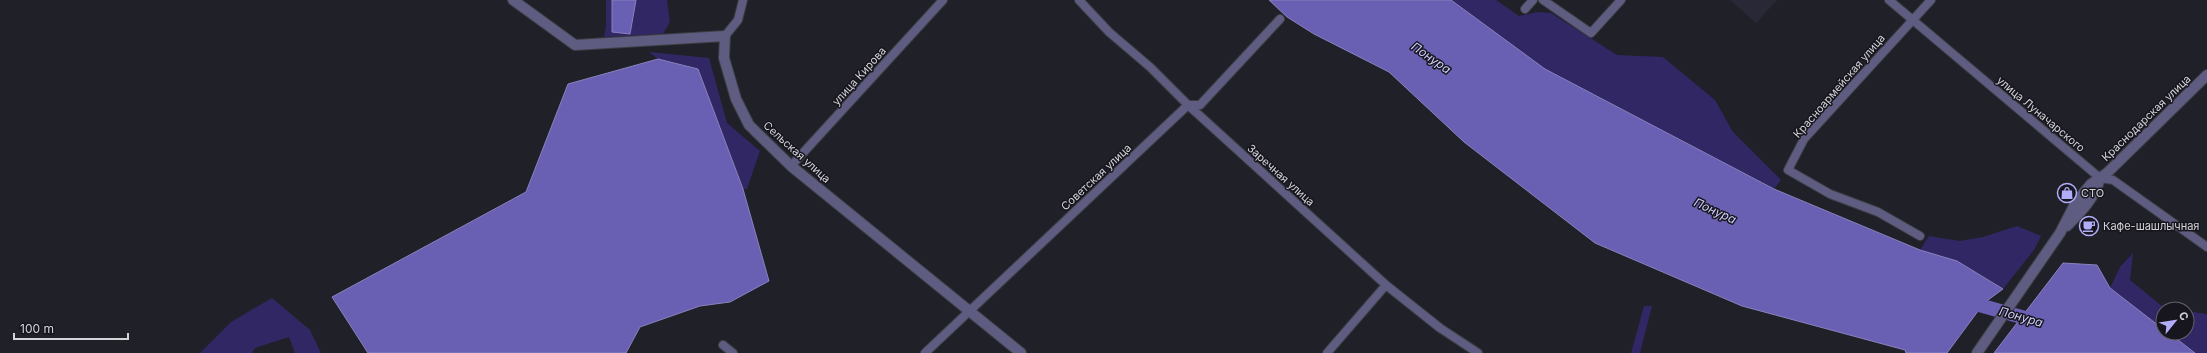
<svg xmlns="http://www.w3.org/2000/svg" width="2207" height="353" font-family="Inter,sans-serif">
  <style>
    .built { fill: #292836 }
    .green { fill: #312765 }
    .water { fill: #6960b3; stroke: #8982be }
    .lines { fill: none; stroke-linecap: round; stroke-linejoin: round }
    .river { stroke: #6960b3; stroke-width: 14 }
    .minor-casing { stroke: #3d3d44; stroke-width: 10 }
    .tertiary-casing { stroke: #3d3d44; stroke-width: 12 }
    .minor { stroke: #5e5c80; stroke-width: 8 }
    .tertiary { stroke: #5e5c80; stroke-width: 10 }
    .labels { text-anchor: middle; stroke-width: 3; stroke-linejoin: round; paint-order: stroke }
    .street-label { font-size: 11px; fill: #d3d3d8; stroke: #17161e }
    .poi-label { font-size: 11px; fill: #d3d3d8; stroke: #17161e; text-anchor: start }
    .water-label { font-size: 12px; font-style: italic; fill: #cfcefb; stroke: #17161e }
  </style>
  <rect width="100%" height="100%" fill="#202028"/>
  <path class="built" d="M1730,0h47l-21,23z"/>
  <path class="green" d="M606,0h6v32l18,1 6,-33h31l3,22 -7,12 -59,3 2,-10z
    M1451,0h45l23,16 18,-4 14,1 66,42 46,2 52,43 18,32 48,48 -7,9 -229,-120z
    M649,52l60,6 18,65 33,28 -13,38h-4l-45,-120 -40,-10z
    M2017,226l24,10 -7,14 -31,39 -46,-28 -37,-11 9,-14 31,5 23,-4z
    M2133,253l-3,27 33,27 10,2h-10v20l-53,-41 10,-21z
    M272,298l38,32 11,23h-26l-6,-16 -34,11 -3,5h-52l31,-31z
    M1644,306h8l-12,47h-9z
    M2187,311l20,3v39h-12l-26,-20h18z"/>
  <path class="water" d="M612,0h24l-6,34 -18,-2z
    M1269,0h182l94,69 229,120 146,61 37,11 46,28 -19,14 -37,50h-41l-1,-3 -163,-44 -147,-63 -131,-101 -75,-70 -75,-38 -27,-17z
    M658,59l40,10 45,120 26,92 -39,21 -30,4 -60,21 -14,26h-258l-36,-56 194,-105 42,-108z
    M2063,263l34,2 13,23 53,41v4h6l26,20h-201z"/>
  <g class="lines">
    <path class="river" d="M1965,301l74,21"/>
    <g class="minor-casing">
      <path id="minor" d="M1079,0l30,32 41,35 38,38 198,180 54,43 38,25
        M1543,0l48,33 30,-33
        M1889,0l211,178 13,2 94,67
        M1525,9l8,-9
        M725,36l13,-16 5,-20
        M791,166l152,-166
        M1920,236l-42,-24 -48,-18 -42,-24 16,-31 127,-139
        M723,345l10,8
        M925,353l263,-248h12l80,-86
        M1327,353l59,-68"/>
    </g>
    <g class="tertiary-casing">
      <path id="tertiary" d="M513,0l62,45 150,-9 -1,22 12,41 13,26 42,41 230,187
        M2067,226c14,-14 28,-28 33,-48
        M1977,353l83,-120 16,-31 15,-18 16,-11 100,-98"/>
    </g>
    <use href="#minor" class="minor"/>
    <use href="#tertiary" class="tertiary"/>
  </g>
  <defs>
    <g id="shop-ring" transform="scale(1)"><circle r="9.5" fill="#17161e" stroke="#b2adf9" stroke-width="1.5"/><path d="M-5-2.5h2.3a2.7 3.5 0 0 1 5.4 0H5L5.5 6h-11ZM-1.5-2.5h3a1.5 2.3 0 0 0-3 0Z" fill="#b2adf9"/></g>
    <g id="cafe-ring" transform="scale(1)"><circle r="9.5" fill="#17161e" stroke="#b2adf9" stroke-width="1.5"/><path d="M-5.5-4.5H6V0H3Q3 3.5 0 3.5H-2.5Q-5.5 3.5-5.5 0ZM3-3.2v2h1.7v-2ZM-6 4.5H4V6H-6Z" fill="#b2adf9"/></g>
  </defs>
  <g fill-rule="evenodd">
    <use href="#shop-ring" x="2067" y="193"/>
    <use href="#cafe-ring" x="2089" y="226"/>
  </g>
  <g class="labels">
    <g class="street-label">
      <text transform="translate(859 76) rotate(-48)" y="4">улица Кирова</text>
      <text transform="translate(1839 86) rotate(-49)" y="4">Красноармейская улица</text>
      <text transform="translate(2041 114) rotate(40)" y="4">улица Луначарского</text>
      <text transform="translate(2146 118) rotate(-44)" y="4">Краснодарская улица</text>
      <text transform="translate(797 152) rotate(42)" y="4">Сельская улица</text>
      <text transform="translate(1281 175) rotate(42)" y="4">Заречная улица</text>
      <text transform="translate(1096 177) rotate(-43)" y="4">Советская улица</text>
    </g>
    <g class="poi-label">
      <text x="2081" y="197">СТО</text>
      <text x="2103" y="230">Кафе-шашлычная</text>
    </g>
    <g class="water-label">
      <text transform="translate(1431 58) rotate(35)" y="4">Понура</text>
      <text transform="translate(1715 211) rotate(25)" y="4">Понура</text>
      <text transform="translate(2021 317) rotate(16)" y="4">Понура</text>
    </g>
  </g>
  <g transform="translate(2175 321) rotate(60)"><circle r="19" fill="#17161e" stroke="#626268"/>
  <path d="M0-3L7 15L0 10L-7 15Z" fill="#b2adf9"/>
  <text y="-6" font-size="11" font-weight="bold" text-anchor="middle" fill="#d3d3d8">С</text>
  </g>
  <path d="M14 333v6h114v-6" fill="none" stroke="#d3d3d8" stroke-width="2"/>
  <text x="20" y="333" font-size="12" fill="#d3d3d8" stroke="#17161e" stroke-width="3" paint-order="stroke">100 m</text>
</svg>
